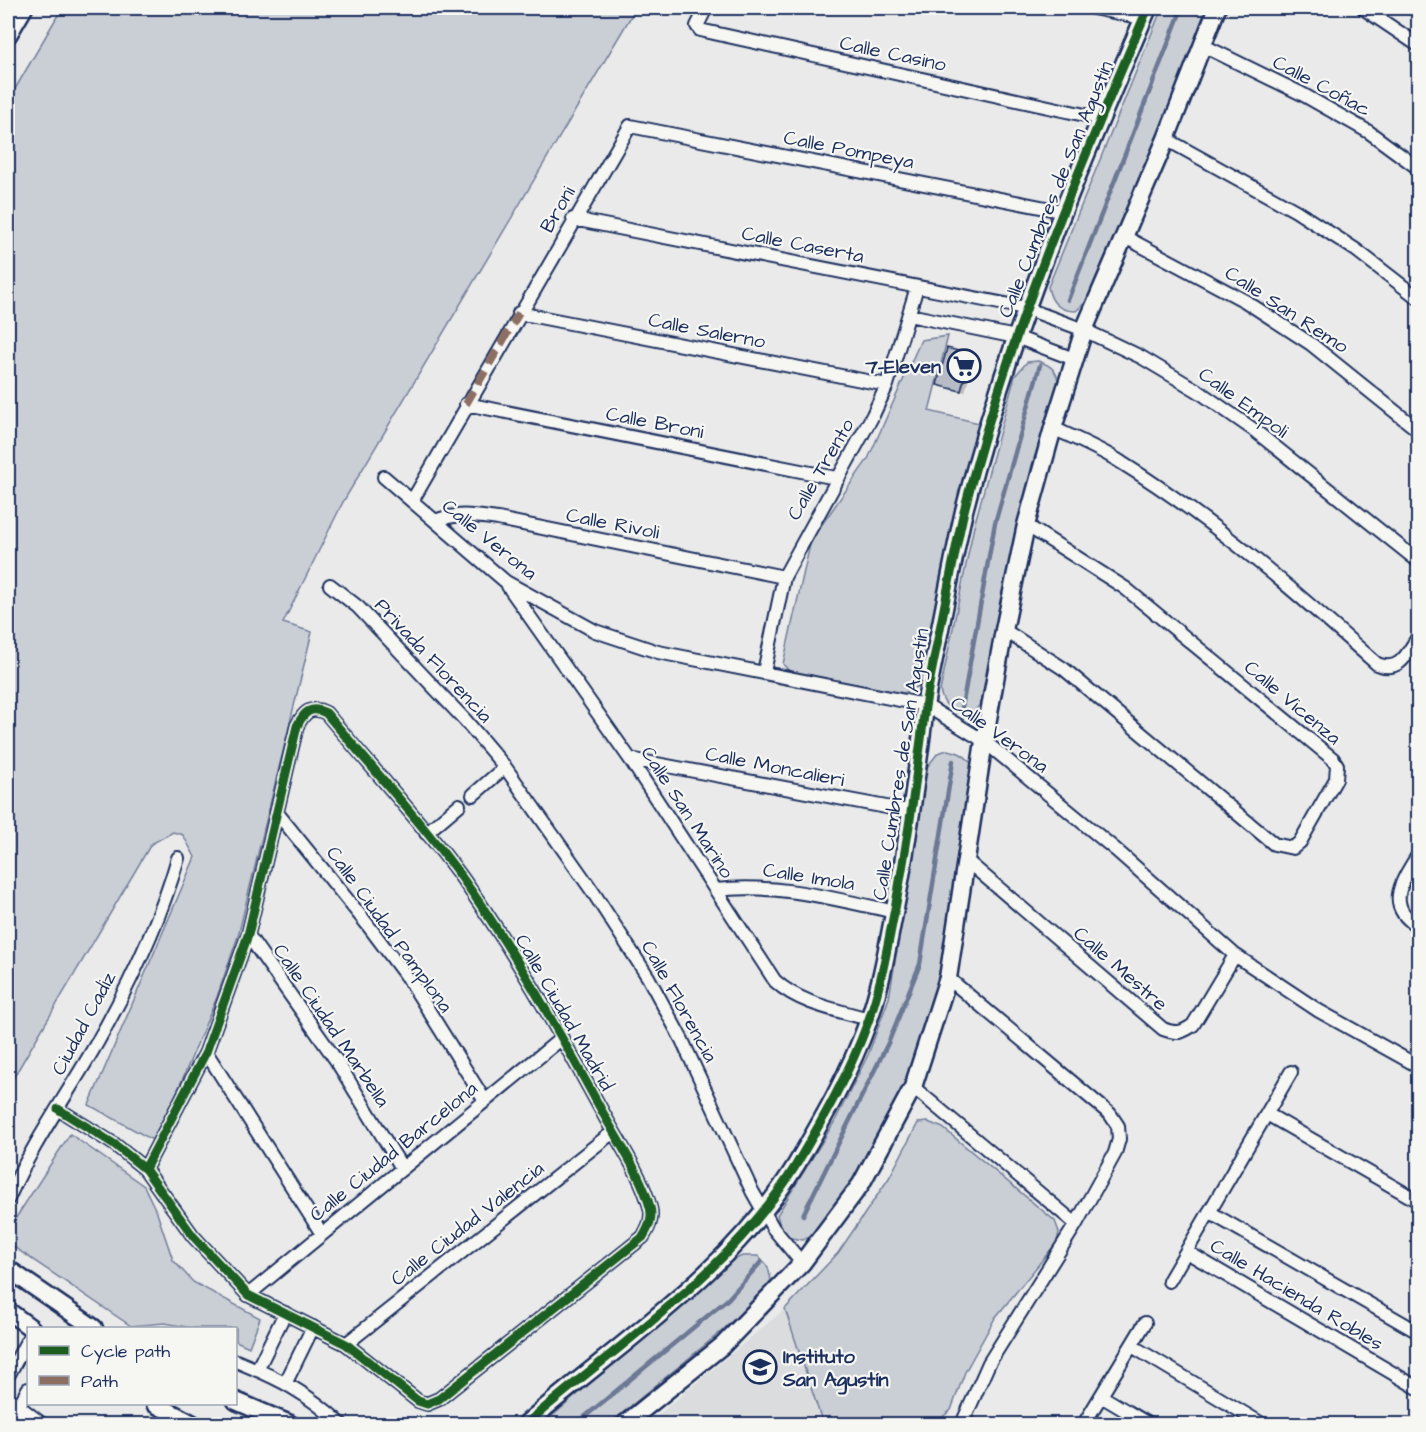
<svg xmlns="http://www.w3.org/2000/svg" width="1426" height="1432" font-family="'Architects Daughter',sans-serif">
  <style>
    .built { fill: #dadcde }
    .green { fill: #caced5; stroke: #727e9a; stroke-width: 1.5 }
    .shadow { fill: #0003 }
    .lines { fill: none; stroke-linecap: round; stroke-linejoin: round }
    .stream { stroke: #6c7995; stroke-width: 4.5 }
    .building { fill: #b6bbc6; stroke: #1b2f5e; stroke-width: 1.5 }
    .street-casing { stroke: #1b2f5e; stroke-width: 16 }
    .secondary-casing { stroke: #1b2f5e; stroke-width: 21 }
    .street { stroke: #f6f6f2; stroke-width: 12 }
    .secondary { stroke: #f6f6f2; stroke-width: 16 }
    .quiet { stroke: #8d6e63; stroke-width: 8; stroke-dasharray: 15 8; stroke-linecap: butt }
    .cycleway-casing { stroke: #f6f6f2; stroke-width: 13 }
    .cycleway { stroke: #1b5e20; stroke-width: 9 }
    .labels { text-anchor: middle; stroke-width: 4.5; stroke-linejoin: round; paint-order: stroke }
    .street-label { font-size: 20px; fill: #1b2f5e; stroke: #f6f6f2 }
    .poi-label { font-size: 20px; font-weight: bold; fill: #1b2f5e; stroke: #f6f6f2; text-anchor: end }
  </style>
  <rect width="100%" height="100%" fill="#e9eae9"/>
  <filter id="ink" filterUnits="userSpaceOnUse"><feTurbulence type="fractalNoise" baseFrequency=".0167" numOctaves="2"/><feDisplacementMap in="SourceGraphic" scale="12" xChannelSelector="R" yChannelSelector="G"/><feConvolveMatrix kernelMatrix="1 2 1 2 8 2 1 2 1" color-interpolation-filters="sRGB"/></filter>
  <g filter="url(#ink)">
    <path class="built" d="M785,1309l38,115h-176z"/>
    <path class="green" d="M62,8h574l-293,494 -60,121 29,9 -74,304 -21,61 -61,145 -67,-37 106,-248 -12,-22 -10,-3 -22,12 -143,243v-986z
      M1162,8h48l-119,289 -15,14c-17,0 -25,-8 -28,-24z
      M948,336l-19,75 50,12 -38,157 -21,105 -16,8 -114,-21 -7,-8 28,-124 57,-81 53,-119z
      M1038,361c12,4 20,9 20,23l-26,81 -22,94 -25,139 -12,15c-18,1 -29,-4 -33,-22l34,-165 41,-150 12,-14z
      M947,750c13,2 20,6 27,18l-34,201 -13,52 -26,71 -56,103 -30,38 -12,7 -12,-2 -10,-9 -4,-14 58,-94 33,-66 21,-57 38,-231 11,-14z
      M928,1122l15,6 112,93 4,11 -2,10 -62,76 -30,54 -14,38 -17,14h-111l-38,-115 53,-56 51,-75 29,-55z
      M70,1134l74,52 13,27 16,47 20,22 67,36 -11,29 -13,-6v-13h-44l-27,-5 -34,3 -123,-83v-13z
      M742,1256h16l10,11 3,13 -9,12 -39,38 -114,94h-66l189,-163z"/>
    <path class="shadow" d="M948,350l26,7 -9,35 -26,-7z"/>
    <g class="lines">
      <path class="stream" d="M1068,300l114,-292
        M962,707l33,-184 45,-158
        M803,1215l86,-174 31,-77 33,-203
        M576,1424l152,-125 33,-37"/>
    </g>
    <path class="building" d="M947,348l23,6 -9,37 -24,-6z"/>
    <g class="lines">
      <g class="street-casing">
        <path id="street" d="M706,8l-9,18 3,4 403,89
          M1093,8l50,10
          M1363,8l55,37
          M1202,45l100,49 67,38 49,36
          M1166,139l130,72 60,39 62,48
          M573,219l452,89 59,22 57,27 57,34 56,39 164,131
          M1123,236l122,65 66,43 107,86
          M519,313l368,72
          M909,315l107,22 58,22
          M466,404l370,74
          M1053,428c23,11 48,21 69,35 92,57 174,129 255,201 23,9 30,-10 41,-27
          M384,477l122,105 89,49 63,21 267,53 59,36 132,109 119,105 84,56 99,55
          M412,501l218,-375 431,85
          M435,521c22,-9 41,-5 63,-2l286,58
          M330,585l28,22 107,113 40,47 88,125 55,85 34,63 70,151 21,37 29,35
          M508,586l122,173 145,222c25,23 62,29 94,38
          M1004,630l60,39 210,175 19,4 7,-6 36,-63 1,-14 -4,-6 -208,-171 -99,-63
          M764,672l20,-95 89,-162 14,-30 30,-98
          M630,759l283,53
          M473,795l32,-28
          M278,814l89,110 45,60 73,117
          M426,833l33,-28
          M1418,855c-16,26 -34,51 0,71
          M967,861l196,168c13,5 19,4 30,-4l42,-70
          M716,890c61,-7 119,9 179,22
          M248,935l88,125 66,108
          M948,978l162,136 8,12 1,13 -4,14 -39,71 -87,139 -27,61
          M206,1052l116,182
          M913,1087l163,137
          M58,1109l56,35 31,25 48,67 55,59 98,49 72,57 9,3 12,-5 204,-162c6,-10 10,-19 7,-30 -9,-33 -31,-64 -47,-94 -44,-81 -89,-163 -143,-238 -41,-56 -89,-108 -134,-162 -15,-8 -22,-1 -29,13l-49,209 -42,117 -61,117
          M1267,1114l151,87
          M8,1199c24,-55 60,-105 90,-158 32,-57 62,-120 80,-183
          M1209,1212l209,120
          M1187,1252l231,136
          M1169,1281l122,-209
          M248,1295l314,-257
          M346,1344l267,-212
          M1132,1346l130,78
          M236,1361c44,18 70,31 105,63
          M257,1370l28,-57
          M8,1376l20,-37
          M286,1382l27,-55
          M1101,1396l47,28
          M8,1398l34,26
          M9,1424l19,-35
          M1084,1424l61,-101"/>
      </g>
      <g class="secondary-casing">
        <path id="secondary" d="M8,35l16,-27
          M8,1269l86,59
          M8,1311l23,17
          M236,1401l54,23
          M155,1404l38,20
          M526,1424c94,-82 203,-150 270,-259 27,-46 54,-93 72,-143 11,-30 17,-62 23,-93 15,-74 25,-147 34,-222 4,-26 10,-52 15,-78 8,-40 15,-79 24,-118 44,-174 113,-339 184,-503
          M625,1424l98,-79 79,-82 59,-79 52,-97 35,-109 36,-237 20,-111 22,-105 27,-97 31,-98 82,-191 51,-131"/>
      </g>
      <use href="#street" class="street"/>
      <use href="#secondary" class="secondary"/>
      <path class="quiet" d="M466,404l53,-91"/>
      <g class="cycleway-casing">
        <path id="cycleway" d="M58,1109l56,35 31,25 48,67 55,59 98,49 72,57 9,3 12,-5 204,-162c6,-10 10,-19 7,-30 -9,-33 -31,-64 -47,-94 -44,-81 -89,-163 -143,-238 -41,-56 -89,-108 -134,-162 -15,-8 -22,-1 -29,13l-49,209 -42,117 -61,117
          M526,1424c94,-82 203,-150 270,-259 27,-46 54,-93 72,-143 11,-30 17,-62 23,-93 15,-74 25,-147 34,-222 4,-26 10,-52 15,-78 8,-40 15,-79 24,-118 44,-174 113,-339 184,-503"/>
      </g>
      <use href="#cycleway" class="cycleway"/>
    </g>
  </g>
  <defs>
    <g id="supermarket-ring" transform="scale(1.725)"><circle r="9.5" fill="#f6f6f2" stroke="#1b2f5e" stroke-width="1.5"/><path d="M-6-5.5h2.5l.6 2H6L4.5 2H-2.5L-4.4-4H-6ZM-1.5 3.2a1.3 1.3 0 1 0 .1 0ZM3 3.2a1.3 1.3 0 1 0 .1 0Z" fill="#1b2f5e"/></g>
    <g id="school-ring" transform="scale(1.725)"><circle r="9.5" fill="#f6f6f2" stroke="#1b2f5e" stroke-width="1.5"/><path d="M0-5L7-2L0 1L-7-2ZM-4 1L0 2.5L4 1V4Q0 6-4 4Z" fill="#1b2f5e"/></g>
  </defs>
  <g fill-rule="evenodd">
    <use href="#supermarket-ring" x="964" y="366"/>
    <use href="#school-ring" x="760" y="1367"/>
  </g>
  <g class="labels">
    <g class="street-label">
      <text transform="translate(893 53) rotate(12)" y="7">Calle Casino</text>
      <text transform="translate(1322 85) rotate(28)" y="7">Calle Coñac</text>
      <text transform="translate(849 149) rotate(11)" y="7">Calle Pompeya</text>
      <text transform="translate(1055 189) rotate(-68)" y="7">Calle Cumbres de San Agustín</text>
      <text transform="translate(557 209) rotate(-60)" y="7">Broni</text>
      <text transform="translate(803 244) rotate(11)" y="7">Calle Caserta</text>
      <text transform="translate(1287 309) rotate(33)" y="7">Calle San Remo</text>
      <text transform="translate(707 330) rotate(11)" y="7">Calle Salerno</text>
      <text transform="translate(1244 402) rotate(36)" y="7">Calle Empoli</text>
      <text transform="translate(655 422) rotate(11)" y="7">Calle Broni</text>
      <text transform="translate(820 469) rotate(-60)" y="7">Calle Trento</text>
      <text transform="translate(613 523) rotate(11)" y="7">Calle Rivoli</text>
      <text transform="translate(490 539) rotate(39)" y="7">Calle Verona</text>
      <text transform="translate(434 660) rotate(47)" y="7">Privada Florencia</text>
      <text transform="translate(1293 702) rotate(40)" y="7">Calle Vicenza</text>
      <text transform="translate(1000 734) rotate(36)" y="7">Calle Verona</text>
      <text transform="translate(900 764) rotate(-81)" y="7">Calle Cumbres de San Agustín</text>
      <text transform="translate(775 766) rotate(11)" y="7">Calle Moncalieri</text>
      <text transform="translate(688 812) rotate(57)" y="7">Calle San Marino</text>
      <text transform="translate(809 876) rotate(9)" y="7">Calle Imola</text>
      <text transform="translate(390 929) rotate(54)" y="7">Calle Ciudad Pamplona</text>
      <text transform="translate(1121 968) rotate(41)" y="7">Calle Mestre</text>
      <text transform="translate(680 1001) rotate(61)" y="7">Calle Florencia</text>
      <text transform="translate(565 1012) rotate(60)" y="7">Calle Ciudad Madrid</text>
      <text transform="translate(83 1023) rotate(-62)" y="7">Ciudad Cadiz</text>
      <text transform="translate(332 1025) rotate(56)" y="7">Calle Ciudad Marbella</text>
      <text transform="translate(393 1151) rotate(-39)" y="7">Calle Ciudad Barcelona</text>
      <text transform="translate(467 1223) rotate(-38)" y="7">Calle Ciudad Valencia</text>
      <text transform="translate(1297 1294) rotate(31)" y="7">Calle Hacienda Robles</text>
    </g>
    <g class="poi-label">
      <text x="941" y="373">7-Eleven</text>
      <text x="783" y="1363" text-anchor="start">Instituto<tspan x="783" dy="23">San Agustín</tspan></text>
    </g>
  </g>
  <rect width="1426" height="1432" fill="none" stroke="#f6f6f2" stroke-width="30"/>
  <rect x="15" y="15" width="1396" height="1402" fill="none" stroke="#1b2f5e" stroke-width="2" filter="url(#ink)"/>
  <rect x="27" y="1327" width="210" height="78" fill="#f6f6f2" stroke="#9ea6b7" stroke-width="1.5"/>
  <rect x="39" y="1346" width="30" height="9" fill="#1b5e20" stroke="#9ea6b7" stroke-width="1.5"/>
  <text x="81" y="1357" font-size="18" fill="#1b2f5e">Cycle path</text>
  <rect x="39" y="1376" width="30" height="9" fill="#8d6e63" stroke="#9ea6b7" stroke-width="1.5"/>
  <text x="81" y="1387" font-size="18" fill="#1b2f5e">Path</text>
</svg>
